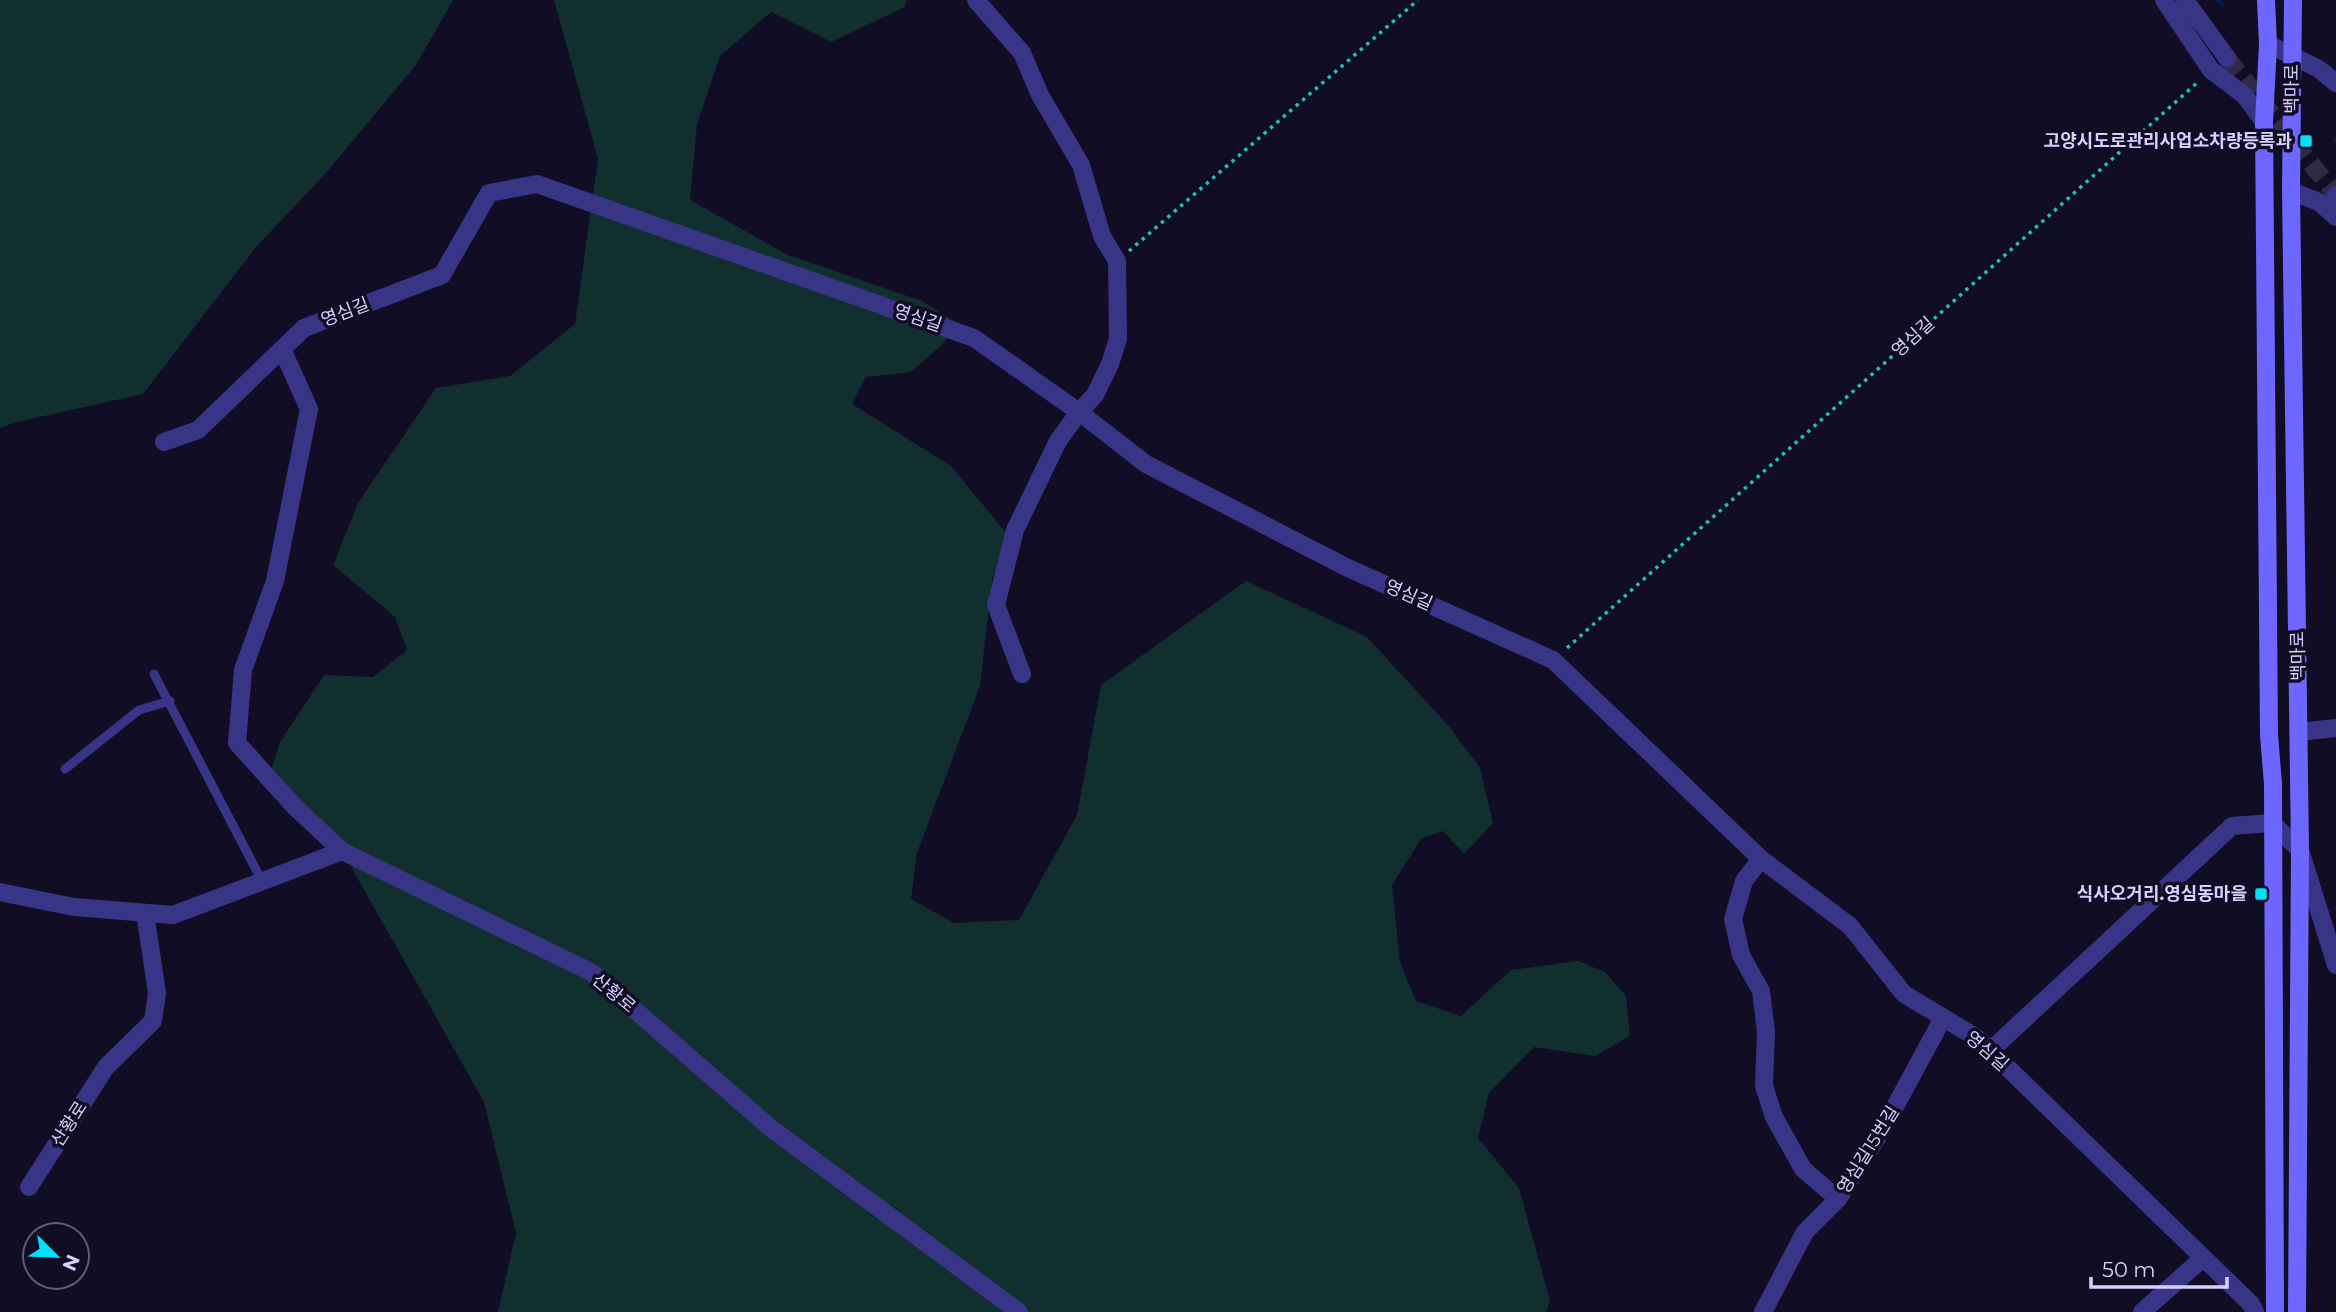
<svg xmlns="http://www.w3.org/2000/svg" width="2336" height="1312" font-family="Montserrat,'Noto Sans KR',sans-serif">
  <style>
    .green { fill: #102f2e }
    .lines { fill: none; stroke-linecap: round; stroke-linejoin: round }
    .stream { stroke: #071c43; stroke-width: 5 }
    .minor-tunnel { stroke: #2f2a45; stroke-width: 18; stroke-dasharray: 18 9; stroke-linecap: butt }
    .path { stroke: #28bbb4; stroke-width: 3.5; stroke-dasharray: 3.5 5; stroke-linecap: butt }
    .service { stroke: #393586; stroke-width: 9 }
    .minor { stroke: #393586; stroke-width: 18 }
    .tertiary { stroke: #393586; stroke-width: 18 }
    .secondary { stroke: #6d67ff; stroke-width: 18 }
    .poi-dot { fill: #00dffb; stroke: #110d24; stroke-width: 2.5 }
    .labels { text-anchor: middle; stroke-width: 7; stroke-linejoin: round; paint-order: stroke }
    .street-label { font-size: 18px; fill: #d6d0ff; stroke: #110d24 }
    .poi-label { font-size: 18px; font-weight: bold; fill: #d6d0ff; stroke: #110d24; text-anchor: end }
  </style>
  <rect width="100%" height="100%" fill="#110d24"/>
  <path class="green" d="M0,0h453l-37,65 -91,109 -69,73 -113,147 -126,28 -17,6z
    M554,0h352l-1,7 -74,35 -60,-30 -51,44 -23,68 -7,76 98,55 134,46 32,20 -9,21 -34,30 -45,5 -14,27 99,62 57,69 -16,44 -12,107 -63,167 -6,46 43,24 65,-3 58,-105 24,-130 145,-104 121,56 80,87 33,44 13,55 -29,31 -21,-23 -22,8 -29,46 8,77 16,39 45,15 50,-46 67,-9 27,11 21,24 4,40 -35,20 -61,-9 -45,46 -11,45 41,50 31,113 -4,11h-1048l18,-79 -32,-131 -156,-276 -33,-19 -25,-34 10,-31 44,-67 49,2 34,-27 -12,-33 -62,-52 25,-62 78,-115 74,-12 65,-52 23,-165z"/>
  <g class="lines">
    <path class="stream" d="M2219,0l3,5
      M2335,139l1,2"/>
    <path class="minor-tunnel" d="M2227,58l109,137"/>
    <path class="path" d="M1129,251l289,-251
      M1567,648l632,-567"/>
    <path class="service" d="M154,674l108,207
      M65,769l74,-59 31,-9"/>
    <path class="minor" d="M976,0l46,53 18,42 41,70 21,71 15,25 1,78 -8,25 -15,31 -16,17 -21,29 -43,89 -19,75 26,69
      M2164,0l47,70 33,25 20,27
      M2185,0l42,58
      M2268,44l51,25 17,14
      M2291,191l28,11 17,15
      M2336,195v1
      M282,349l27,60 -34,172 -32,89 -6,73 58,64 47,44
      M164,442l34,-12 106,-102 138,-53 47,-82 48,-9 437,154 105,74 67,52 202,104 205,92 208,199 89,67 54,68 73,44 274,266 4,8
      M2299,732l37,-4
      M1761,859l-17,22 -11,38 8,36 20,36 5,41 -2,54 10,31 29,52 35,30
      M0,892l74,15 99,8 169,-64 249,121 181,157 247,183
      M1990,1051l242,-225 40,-3
      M29,1187l77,-120 47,-46 4,-28 -12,-80
      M1763,1312l42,-80 33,-33 46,-72 59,-109
      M2142,1312l61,-54"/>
    <path class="tertiary" d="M2272,823l28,27 36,115"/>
    <path class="secondary" d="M2266,0l2,44 -4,78 5,613 4,49 2,528
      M2293,0l-2,191 9,659 -3,462"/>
  </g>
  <g class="poi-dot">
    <rect x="2299" y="134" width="14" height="14" rx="3.5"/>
    <rect x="2254" y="887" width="14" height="14" rx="3.5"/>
  </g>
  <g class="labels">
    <g class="street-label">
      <text transform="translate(2292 89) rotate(-90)" y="6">백마로</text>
      <text transform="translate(345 312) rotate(-21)" y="6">영심길</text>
      <text transform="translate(918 318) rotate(19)" y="6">영심길</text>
      <text transform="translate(1913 337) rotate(-42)" y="6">영심길</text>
      <text transform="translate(1409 595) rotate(24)" y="6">영심길</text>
      <text transform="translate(2298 656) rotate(-91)" y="6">백마로</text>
      <text transform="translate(614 993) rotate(40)" y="6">산황로</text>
      <text transform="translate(1987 1051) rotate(41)" y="6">영심길</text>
      <text transform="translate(69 1124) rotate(-57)" y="6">산황로</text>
      <text transform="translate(1868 1150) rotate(-58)" y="6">영심길15번길</text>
    </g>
    <g class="poi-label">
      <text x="2292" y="147">고양시도로관리사업소차량등록과</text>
      <text x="2247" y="900">식사오거리.영심동마을</text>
    </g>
  </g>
  <g transform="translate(56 1256) rotate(114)"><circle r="33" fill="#110d24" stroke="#605b7c" stroke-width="2"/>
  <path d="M0-5L12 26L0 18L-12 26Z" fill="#00dffb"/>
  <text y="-10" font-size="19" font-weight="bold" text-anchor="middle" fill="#d6d0ff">N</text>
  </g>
  <path d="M2091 1277v10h136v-10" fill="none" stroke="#d6d0ff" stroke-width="3.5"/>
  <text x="2102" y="1277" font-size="21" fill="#d6d0ff" stroke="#110d24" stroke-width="5" paint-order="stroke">50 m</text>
</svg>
